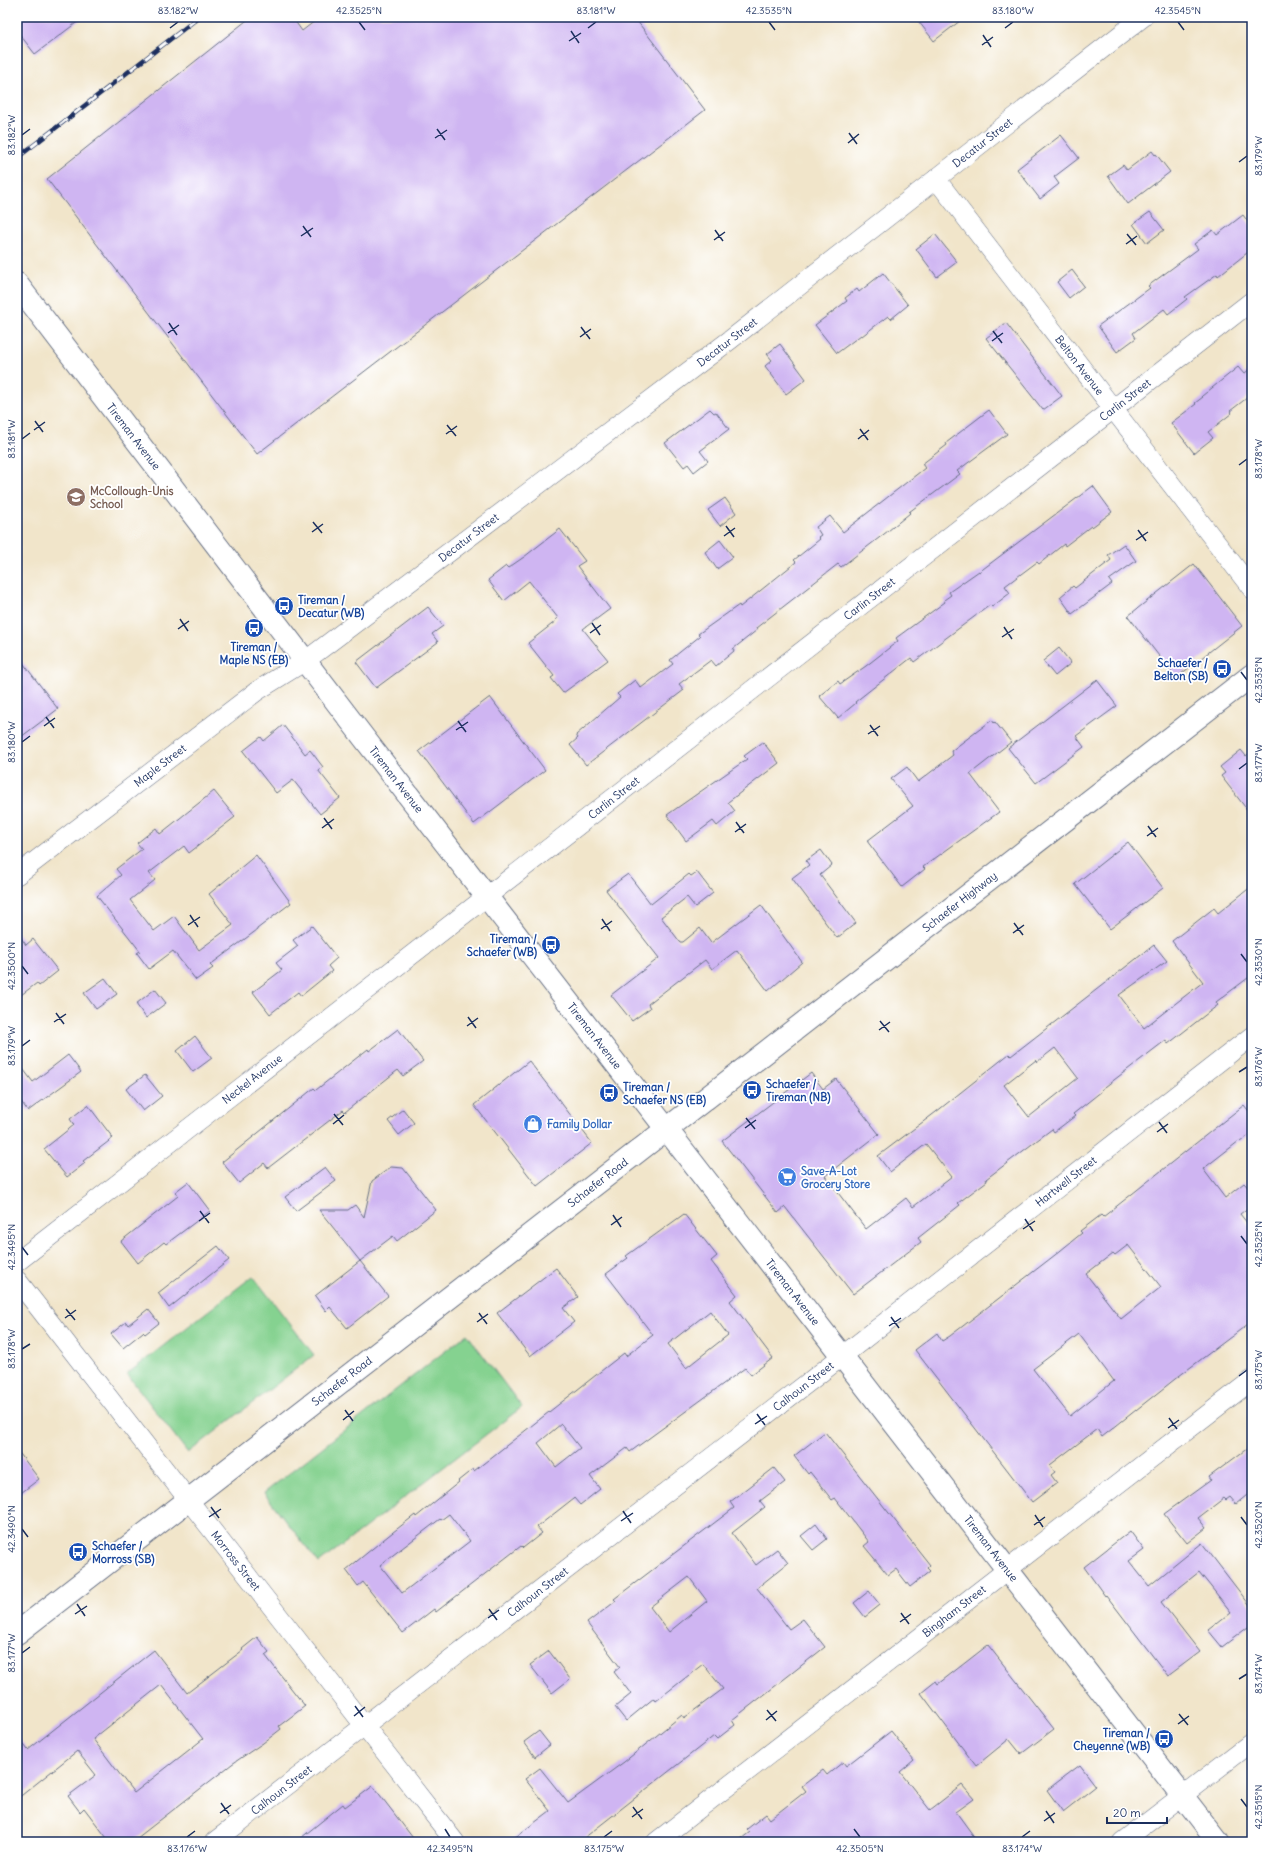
<svg xmlns="http://www.w3.org/2000/svg" width="1269" height="1859" font-family="Delius,sans-serif">
  <style>
    .green { fill: #85d290; stroke: #508077 }
    .building { fill: #cfb5f2; fill-rule: evenodd }
    .lines { fill: none; stroke-linecap: round; stroke-linejoin: round }
    .street-casing { stroke: #666f84; stroke-width: 20 }
    .secondary-casing { stroke: #666f84; stroke-width: 24 }
    .street { stroke: #fff; stroke-width: 19 }
    .secondary { stroke: #fff; stroke-width: 22 }
    .rail-casing { stroke: #1b2f5e; stroke-width: 4.5 }
    .rail { stroke: #fff; stroke-width: 3; stroke-dasharray: 9; stroke-linecap: butt }
    .ticks { fill: none; stroke: #1b2f5e; stroke-width: 1.5 }
    .labels { text-anchor: middle; stroke-width: 3.5; stroke-linejoin: round; paint-order: stroke }
    .street-label { font-size: 11px; fill: #1b2f5e; stroke: #fff }
    .education-label { font-size: 11px; font-weight: bold; fill: #785e54; stroke: #fff; text-anchor: start }
    .transit-label { font-size: 11px; font-weight: bold; fill: #164399; stroke: #fff; text-anchor: start }
    .shop-label { font-size: 11px; font-weight: bold; fill: #366cbe; stroke: #fff; text-anchor: start }
    .neatline { fill: none; stroke: #1b2f5e; stroke-width: 1.5 }
    .ticks-label { font-size: 10px; text-anchor: middle; fill: #1b2f5e }
  </style>
  <rect width="100%" height="100%" fill="#fff"/>
  <filter id="ink" filterUnits="userSpaceOnUse"><feTurbulence type="fractalNoise" baseFrequency=".025" numOctaves="2"/><feDisplacementMap in="SourceGraphic" scale="8" xChannelSelector="R" yChannelSelector="G"/><feConvolveMatrix kernelMatrix="1 2 1 2 8 2 1 2 1" color-interpolation-filters="sRGB"/></filter>
  <filter id="wash" filterUnits="userSpaceOnUse"><feTurbulence type="fractalNoise" baseFrequency=".012" numOctaves="4" result="noise"/><feDisplacementMap in="SourceGraphic" scale="16" xChannelSelector="R" yChannelSelector="G"/><feGaussianBlur stdDeviation="0.9" result="paint"/><feColorMatrix in="noise" values="0 0 0 0 0 0 0 0 0 0 0 0 0 0 0 0 0 1.4 0 .05"/><feComposite in="paint" operator="in"/></filter>
  <g filter="url(#wash)">
    <rect width="100%" height="100%" fill="#f1e5ca"/>
    <path class="green" d="M253,1276l61,79 -126,98 -61,-79z
      M467,1334l55,73 -203,156 -55,-70z"/>
    <g id="blocks">
      <path class="building" d="M17,17h67l-49,37 -18,-23z
        M251,17h41l10,14 18,-14h314l71,93 -448,344 -210,-275z
        M915,17h50l-31,24z
        M1061,135l18,23 -25,19 5,7 -19,15 -23,-30z
        M1152,151l3,4 1,-1 14,18 -42,32 -20,-28 15,-11 4,5z
        M1150,212l14,18 -17,13 -14,-19z
        M1243,215l9,12v22l-34,27 -1,-2 -32,23 2,2 -19,15 -4,-5 -31,24 3,5 -19,14 -19,-26 52,-38 -2,-2 50,-37 -4,-5 19,-14 4,5z
        M935,234l22,28 -20,15 -21,-28z
        M1072,270l12,16 -15,12 -12,-16z
        M883,273l25,32 -17,14 -3,-3 -26,20 -1,-1 -24,18 -22,-28 32,-24 -2,-3 12,-9 2,3z
        M1006,323l56,73 -19,14 -57,-72z
        M780,344l26,35 -20,15 -21,-28 7,-6 -5,-6z
        M1238,367l6,7 8,-7v27l-22,17 2,2 -24,19 5,6 -19,15 -23,-30 25,-19 -1,-1 8,-6 -1,-1z
        M710,409l4,4 2,-1 13,17 -29,22 8,10 -14,11 -6,-8 -4,3 -19,-24z
        M989,410l18,24 -50,37 3,3 -51,38 1,1 -22,18 -47,36 -3,-3 -82,64 1,2 -24,19 1,2 -18,15 -5,-6 -32,24 5,6 -98,75 -16,-20 8,-7 -2,-3 44,-38 -3,-3 18,-14 6,8 32,-24 -3,-4 30,-24 -2,-2 41,-29 1,2 56,-45 -2,-2 26,-21 -2,-2 3,-2 -5,-8 14,-11 13,16 82,-64 -3,-4 25,-19 -1,-2z
        M1093,486l19,26 -20,15 -1,-1 -26,20 -1,-2 -25,20 -2,-2 -32,24 5,7 -18,14 -2,-2 -76,57 -3,-4 -56,44 1,1 -18,15 -19,-22 19,-15 2,3 26,-18 32,-25 -2,-3 49,-36 -1,-2 7,-5 -2,-3 30,-21v1z
        M725,498l11,15 -16,13 -12,-16z
        M560,529l25,32 -8,5 33,43 -27,20 25,31 -45,33 -12,-15 3,-2 -26,-33 28,-22 -1,-1 3,-2 -29,-37 -25,20 -16,-21 18,-14 2,2 16,-11z
        M720,540l13,17 -16,12 -12,-17z
        M1124,544l12,17 -27,19 3,4 -40,30 -12,-17 13,-11 2,2 36,-28 -3,-5z
        M1194,564l48,62 -66,52 -48,-62z
        M428,607l15,19 -11,8 6,8 -62,46 -20,-26z
        M1059,648l12,15 -16,13 -12,-15z
        M17,655l41,54 -41,31z
        M1097,680l20,26 -41,30 8,11 -48,36 -28,-35z
        M490,697l55,73 -71,54 -55,-73z
        M992,720l2,3 1,-1 16,20 -41,32 29,38 -76,55 2,2 -23,18 -35,-46 46,-35 -22,-27 16,-12 11,15 35,-27 -2,-4z
        M283,725l22,29 5,-4 13,17 -5,3 22,28 -20,16 -27,-34 -17,13 -33,-42 18,-14 3,4z
        M763,742l16,21 -51,39 7,9 -18,15 -4,-5 -27,20 -19,-26 80,-56 -3,-3z
        M1241,750l5,6 6,-5v65l-31,-40 4,-3 -5,-6z
        M214,791l21,26 -46,36 -5,-7 -35,27 6,7 -25,20 24,31 20,-15 25,34 34,-25 -24,-31 47,-39 35,48 -34,26v1l-47,35 3,3 -17,12 -23,-29 -24,18 -12,-16 3,-2 -43,-55 24,-21 -5,-6 26,-20 -5,-6 19,-15 4,6z
        M1128,842l35,46 -53,41 -35,-45z
        M821,850l11,15 -12,10 36,48 -19,15 -45,-60 17,-13 -3,-4z
        M697,872l16,21 -18,14 -8,-10 -26,20 19,25h3l17,-14 11,15 50,-38 41,57 -34,29 -31,-41 -25,19 -7,-9 -57,44 2,4 -18,13 -21,-26 48,-37 -53,-68 22,-16 23,30 38,-30 2,2z
        M1252,886v89l-36,27 2,3 -50,39 -2,-4 -65,50 1,1 -29,23 2,2 -21,16 -2,-3 -66,50 1,2 -29,22 2,2 -42,33 3,4 -68,52 -68,-87 -7,6 -56,-72 89,-68 12,16 13,-10 43,55 -54,42 41,53 40,-31 7,9 39,-30 -26,-33 -36,28 -12,-16 58,-44 73,-58 2,2 143,-111 13,16 -48,34 25,33 59,-46 -31,-41 42,-33 4,5zM1055,1048l23,30 -49,39 -25,-32 32,-25 1,2z
        M312,926l25,32 -9,8 4,5 -31,25 -3,-4 -28,22 -17,-22 29,-22 -6,-7 22,-17 -5,-6z
        M17,932l9,13 7,-6 25,32 -19,15 -2,-3 -20,15z
        M105,978l12,16 -21,15 -12,-16z
        M155,989l11,14 -20,15 -10,-14z
        M398,1029l25,32 -20,15 -5,-6 -53,42 -2,-2 -75,58 -4,-5 -25,20 -17,-21 92,-74 2,2 52,-41 1,2z
        M195,1036l17,22 -19,14 -16,-21z
        M68,1055l13,17 -53,39 -11,-15v-35l16,21z
        M529,1061l63,82 -55,43 -63,-81z
        M145,1075l17,21 -19,15 -17,-22z
        M88,1105l25,33 -30,23 2,2 -18,14 -23,-28 30,-24 -4,-6z
        M1244,1105l8,10v18l-12,9 -1,-1 -36,28 22,29 19,-15 8,9v13l-12,9 12,15v92l-77,58 -73,58 -5,-8 -47,36 5,7 -4,3 6,8 -25,19 -117,-152 22,-17 5,8 8,-5 105,-81 27,-22 -2,-2 21,-16 2,2zM1128,1245l33,42 -40,32 -35,-45 27,-21 2,2zM1079,1334l35,47 -44,35 -37,-47z
        M403,1109l11,14 -15,12 -11,-14z
        M325,1167l11,14 -40,30 -11,-14z
        M391,1167l12,1 33,42 -39,31 -4,-5 -33,25 -41,-51h29l7,-5 9,12 8,-36z
        M188,1182l22,29 -44,33 -2,-2 -26,21 -17,-22 57,-45 -3,-4z
        M684,1214l33,42 -6,5 26,34 -7,6 43,57 -22,17 -6,-7 -115,84 -3,-4 -37,28 10,13 -20,16 -6,-7 -37,29 5,6 -19,15 -2,-2 -85,66 -2,-3 -31,24 -40,-51 -5,4 -12,-16 42,-34 27,-21 1,2 43,-35 -1,-1 15,-12 1,2 150,-118 2,3 27,-21 -47,-61 22,-16 -2,-2zM710,1311l18,24 -42,33 -18,-24zM561,1424l19,24 -24,19 -18,-24zM449,1514l21,27 -68,52 -22,-28 60,-46 1,1z
        M218,1246l11,14 -60,48 -11,-15z
        M360,1261l28,35 -41,32 -17,-21 -4,4 -11,-15z
        M556,1268l22,29 -15,11 11,14 -44,34 -33,-43z
        M148,1309l11,14 -14,11 -2,-2 -20,16 -12,-14 15,-12 2,3z
        M825,1432l105,133 -3,3 3,3 -20,16 -14,-18 -8,6 -24,-29 5,-4 -34,-44 -3,2 -22,-28 -2,2 -14,-18z
        M1252,1445v46l-16,13 -6,-7 -4,3 -2,-2 -26,20 8,10 -19,15 -23,-29 47,-34 -2,-3z
        M17,1450l22,29 -22,17z
        M774,1468l11,14 -25,19 5,6 -33,26 24,32 21,-16 11,14 -31,25 32,41 14,-10 22,28 -93,73 3,5 -18,14 -3,-3 -135,106h-70l41,-31 -25,-32 15,-11 28,35 56,-41 58,-47 2,3 39,-29 -20,-25 -47,37 -2,-3 -28,23 -11,-14 16,-13 -17,-22 6,-5 -33,-44 29,-22 -2,-2 120,-91 -4,-6zM689,1577l18,24 -38,31 -19,-25z
        M816,1524l11,15 -14,11 -12,-14z
        M1130,1531l14,19 -15,11 20,25 53,-43 50,65v16l-30,23 -14,-17 23,-18 -32,-40 -38,30 39,50 -32,24 -62,-81 -1,1 -21,-29z
        M869,1591l11,14 -15,12 -11,-14z
        M257,1637l12,15 -4,3 40,51 -26,20 2,3 -18,14 -31,21 -100,78h-22l-26,-34 -4,4 -12,-16 28,-21 -19,-24 -60,48v-63l11,14 126,-100 33,43 56,-43 -1,-1zM161,1685l42,54 -69,54 -41,-54z
        M988,1645l66,84 -33,25 -12,-15 -33,27 -55,-73 15,-12 2,3z
        M549,1651l21,28 -18,14 -22,-28z
        M539,1731l11,14 -15,12 -11,-15z
        M891,1731l23,29 -14,12 30,38 32,-25 12,14 -18,13 22,30h-241l13,-10 -3,-3 19,-15 4,5 36,-28 -4,-5 21,-16 4,5 16,-13 3,4z
        M1080,1765l16,21 -33,26 -16,-22z
        M373,1786l43,56h-120l47,-38 2,3z"/>
    </g>
  </g>
  <g filter="url(#ink)">
    <use href="#blocks" fill-opacity="0" stroke="#666f84" stroke-width="1"/>
    <g class="lines">
      <g class="street-casing">
        <g id="street">
          <path id="s1" d="M936,179l316,410"/>
          <path id="s2" d="M17,875l240,-184 48,-30 425,-321 413,-323"/>
          <path id="s3" d="M17,1262l1235,-961"/>
          <path id="s4" d="M17,1280l438,562"/>
          <path id="s5" d="M214,1842l600,-464 438,-342"/>
          <path id="s6" d="M656,1842l596,-462"/>
          <path d="M1122,1842l130,-100"/>
        </g>
      </g>
      <g class="secondary-casing">
        <g id="secondary">
          <path id="s7" d="M17,284l347,454 854,1104"/>
          <path id="s8" d="M17,1633l1235,-958"/>
        </g>
      </g>
      <use href="#street" class="street"/>
      <use href="#secondary" class="secondary"/>
      <g class="rail-casing">
        <path id="rail" d="M17,158l182,-141"/>
      </g>
      <use href="#rail" class="rail"/>
    </g>
  </g>
  <path class="ticks" d="M359,22l6,8M769,22l6,8M1178,22l6,8M170,28l8,-6M588,28l8,-6M1005,28l8,-6M571,31l8,12M983,35l8,12M569,41l12,-8M982,45l11,-8M437,129l8,11M849,133l8,11M22,135l8,-6M435,138l12,-8M848,143l11,-9M1239,162l8,-6M303,226l8,11M715,230l8,11M1127,234l9,11M301,236l12,-8M714,240l11,-8M1126,244l11,-8M169,323l8,12M581,327l9,12M993,331l9,12M168,333l11,-8M580,337l11,-8M992,341l11,-8M35,421l8,11M447,425l9,11M860,429l8,11M34,430l11,-8M446,434l11,-8M22,439l8,-6M858,439l11,-9M1239,465l8,-6M313,522l9,11M726,526l8,11M1138,530l8,11M312,532l11,-8M724,536l11,-8M1136,540l12,-8M180,619l8,12M592,623l8,12M1004,627l8,12M178,629l11,-8M590,633l11,-8M1002,637l12,-8M1241,672l6,8M46,717l8,11M458,721l8,11M870,725l8,11M44,726l11,-8M456,730l12,-8M868,734l12,-8M22,742l8,-6M1239,769l8,-6M324,818l8,11M736,822l8,11M1148,826l8,11M322,828l12,-9M735,832l11,-8M1147,836l11,-8M190,915l8,12M602,919l8,12M1014,923l9,12M188,925l12,-8M601,929l11,-8M1013,933l11,-8M1241,954l6,8M22,966l6,8M56,1013l8,11M468,1017l8,11M880,1021l9,11M54,1022l12,-8M467,1026l11,-8M879,1030l11,-8M22,1046l8,-6M1239,1072l8,-5M334,1114l9,11M746,1118l9,11M1159,1122l8,11M333,1124l11,-9M745,1128l11,-8M1157,1132l11,-8M200,1211l9,12M613,1215l8,12M1025,1219l8,12M199,1221l11,-8M611,1225l11,-8M1023,1229l12,-8M1241,1236l6,8M22,1247l6,8M66,1309l9,11M479,1313l8,11M891,1317l8,11M65,1318l11,-8M477,1322l11,-8M889,1326l12,-8M22,1349l8,-5M1239,1376l8,-6M345,1410l8,11M757,1414l8,11M1169,1418l8,11M343,1420l11,-9M755,1424l12,-8M1168,1428l11,-8M211,1507l8,11M623,1511l8,12M1035,1515l8,12M209,1517l12,-8M1241,1517l6,8M621,1521l12,-8M1034,1525l11,-8M22,1529l6,8M77,1604l8,12M489,1609l8,11M901,1613l8,11M75,1614l12,-8M488,1618l11,-8M900,1622l11,-8M22,1653l8,-6M1239,1679l8,-5M355,1706l8,11M767,1710l9,11M1179,1714l9,11M354,1716l11,-9M766,1720l11,-9M1178,1724l11,-8M1241,1799l6,8M221,1803l8,11M633,1807l9,12M1046,1811l8,12M220,1813l11,-8M632,1817l11,-8M1044,1821l11,-8M445,1829l5,8M854,1829l6,8M187,1837l8,-6M604,1837l8,-6M1022,1837l8,-6"/>
  <defs>
    <g id="school-disc" transform="scale(1)"><circle r="9.5" fill="#8d6e63" stroke="#fff"/><path d="M0-5L7-2L0 1L-7-2ZM-4 1L0 2.5L4 1V4Q0 6-4 4Z" fill="#fff"/></g>
    <g id="bus-disc" transform="scale(1)"><circle r="9.5" fill="#1a4fb4" stroke="#fff"/><path d="M-5-6H5V4H4V6H2V4H-2V6H-4V4H-5ZM-3.5-4V0h7V-4ZM-3.5 1.2v1.5H-2V1.2ZM2 1.2v1.5H3.5V1.2Z" fill="#fff"/></g>
    <g id="shop-disc" transform="scale(1)"><circle r="9.5" fill="#3f7fe0" stroke="#fff"/><path d="M-5-2.5h2.3a2.7 3.5 0 0 1 5.4 0H5L5.5 6h-11ZM-1.5-2.5h3a1.5 2.3 0 0 0-3 0Z" fill="#fff"/></g>
    <g id="supermarket-disc" transform="scale(1)"><circle r="9.5" fill="#3f7fe0" stroke="#fff"/><path d="M-6-5.5h2.5l.6 2H6L4.5 2H-2.5L-4.4-4H-6ZM-1.5 3.2a1.3 1.3 0 1 0 .1 0ZM3 3.2a1.3 1.3 0 1 0 .1 0Z" fill="#fff"/></g>
  </defs>
  <g fill-rule="evenodd">
    <use href="#school-disc" x="76" y="497"/>
    <use href="#bus-disc" x="284" y="606"/>
    <use href="#bus-disc" x="254" y="628"/>
    <use href="#bus-disc" x="1222" y="669"/>
    <use href="#bus-disc" x="551" y="945"/>
    <use href="#bus-disc" x="752" y="1090"/>
    <use href="#bus-disc" x="609" y="1093"/>
    <use href="#shop-disc" x="533" y="1124"/>
    <use href="#supermarket-disc" x="787" y="1177"/>
    <use href="#bus-disc" x="78" y="1552"/>
    <use href="#bus-disc" x="1164" y="1739"/>
  </g>
  <g class="labels">
    <g class="street-label">
      <text dy="4" stroke="none"><textPath href="#s2" startOffset="1212">Decatur Street</textPath></text>
      <text dy="4" stroke="none"><textPath href="#s2" startOffset="888">Decatur Street</textPath></text>
      <text dy="4" stroke="none"><textPath href="#s1" startOffset="235">Belton Avenue</textPath></text>
      <text dy="4" stroke="none"><textPath href="#s3" startOffset="1404">Carlin Street</textPath></text>
      <text dy="4" stroke="none"><textPath href="#s7" startOffset="192">Tireman Avenue</textPath></text>
      <text dy="4" stroke="none"><textPath href="#s2" startOffset="564">Decatur Street</textPath></text>
      <text dy="4" stroke="none"><textPath href="#s3" startOffset="1080">Carlin Street</textPath></text>
      <text dy="4" stroke="none"><textPath href="#s2" startOffset="180">Maple Street</textPath></text>
      <text dy="4" stroke="none"><textPath href="#s7" startOffset="624">Tireman Avenue</textPath></text>
      <text dy="4" stroke="none"><textPath href="#s3" startOffset="756">Carlin Street</textPath></text>
      <text dy="4" stroke="none"><textPath href="#s8" startOffset="1193">Schaefer Highway</textPath></text>
      <text dy="4" stroke="none"><textPath href="#s7" startOffset="948">Tireman Avenue</textPath></text>
      <text dy="4" stroke="none"><textPath href="#s3" startOffset="298">Neckel Avenue</textPath></text>
      <text dy="4" stroke="none"><textPath href="#s5" startOffset="1078">Hartwell Street</textPath></text>
      <text dy="4" stroke="none"><textPath href="#s8" startOffset="735">Schaefer Road</textPath></text>
      <text dy="4" stroke="none"><textPath href="#s7" startOffset="1272">Tireman Avenue</textPath></text>
      <text dy="4" stroke="none"><textPath href="#s8" startOffset="411">Schaefer Road</textPath></text>
      <text dy="4" stroke="none"><textPath href="#s5" startOffset="745">Calhoun Street</textPath></text>
      <text dy="4" stroke="none"><textPath href="#s7" startOffset="1596">Tireman Avenue</textPath></text>
      <text dy="4" stroke="none"><textPath href="#s4" startOffset="356">Morross Street</textPath></text>
      <text dy="4" stroke="none"><textPath href="#s5" startOffset="409">Calhoun Street</textPath></text>
      <text dy="4" stroke="none"><textPath href="#s6" startOffset="377">Bingham Street</textPath></text>
      <text dy="4" stroke="none"><textPath href="#s5" startOffset="85">Calhoun Street</textPath></text>
    </g>
    <g class="education-label">
      <text x="90" y="495">McCollough-Unis<tspan x="90" dy="13">School</tspan></text>
    </g>
    <g class="transit-label">
      <text x="298" y="604">Tireman /<tspan x="298" dy="13">Decatur (WB)</tspan></text>
      <text x="254" y="651" text-anchor="middle">Tireman /<tspan x="254" dy="13">Maple NS (EB)</tspan></text>
      <text x="1208" y="667" text-anchor="end">Schaefer /<tspan x="1208" dy="13">Belton (SB)</tspan></text>
      <text x="537" y="943" text-anchor="end">Tireman /<tspan x="537" dy="13">Schaefer (WB)</tspan></text>
      <text x="766" y="1088">Schaefer /<tspan x="766" dy="13">Tireman (NB)</tspan></text>
      <text x="623" y="1091">Tireman /<tspan x="623" dy="13">Schaefer NS (EB)</tspan></text>
      <text x="92" y="1550">Schaefer /<tspan x="92" dy="13">Morross (SB)</tspan></text>
      <text x="1150" y="1737" text-anchor="end">Tireman /<tspan x="1150" dy="13">Cheyenne (WB)</tspan></text>
    </g>
    <g class="shop-label">
      <text x="547" y="1128">Family Dollar</text>
      <text x="801" y="1175">Save-A-Lot<tspan x="801" dy="13">Grocery Store</tspan></text>
    </g>
  </g>
  <rect width="1269" height="1859" fill="none" stroke="#fff" stroke-width="44"/>
  <path d="M1107 1817v6h60v-6" fill="none" stroke="#1b2f5e" stroke-width="2"/>
  <text x="1113" y="1817" font-size="12" fill="#1b2f5e" stroke="#ffffff" stroke-width="3" paint-order="stroke">20 m</text>
  <rect x="22" y="22" width="1225" height="1815" class="neatline"/>
  <g class="ticks-label">
    <text x="178" y="14">83.182°W</text>
    <text x="359" y="14">42.3525°N</text>
    <text x="596" y="14">83.181°W</text>
    <text x="769" y="14">42.3535°N</text>
    <text x="1013" y="14">83.180°W</text>
    <text x="1178" y="14">42.3545°N</text>
    <text transform="translate(11 135) rotate(-90)" y="4">83.182°W</text>
    <text transform="translate(1258 156) rotate(-90)" y="4">83.179°W</text>
    <text transform="translate(11 439) rotate(-90)" y="4">83.181°W</text>
    <text transform="translate(1258 459) rotate(-90)" y="4">83.178°W</text>
    <text transform="translate(1258 680) rotate(-90)" y="4">42.3535°N</text>
    <text transform="translate(11 742) rotate(-90)" y="4">83.180°W</text>
    <text transform="translate(1258 763) rotate(-90)" y="4">83.177°W</text>
    <text transform="translate(1258 962) rotate(-90)" y="4">42.3530°N</text>
    <text transform="translate(11 966) rotate(-90)" y="4">42.3500°N</text>
    <text transform="translate(11 1046) rotate(-90)" y="4">83.179°W</text>
    <text transform="translate(1258 1067) rotate(-90)" y="4">83.176°W</text>
    <text transform="translate(1258 1244) rotate(-90)" y="4">42.3525°N</text>
    <text transform="translate(11 1247) rotate(-90)" y="4">42.3495°N</text>
    <text transform="translate(11 1349) rotate(-90)" y="4">83.178°W</text>
    <text transform="translate(1258 1370) rotate(-90)" y="4">83.175°W</text>
    <text transform="translate(1258 1525) rotate(-90)" y="4">42.3520°N</text>
    <text transform="translate(11 1529) rotate(-90)" y="4">42.3490°N</text>
    <text transform="translate(11 1653) rotate(-90)" y="4">83.177°W</text>
    <text transform="translate(1258 1674) rotate(-90)" y="4">83.174°W</text>
    <text transform="translate(1258 1807) rotate(-90)" y="4">42.3515°N</text>
    <text x="187" y="1852">83.176°W</text>
    <text x="450" y="1852">42.3495°N</text>
    <text x="604" y="1852">83.175°W</text>
    <text x="860" y="1852">42.3505°N</text>
    <text x="1022" y="1852">83.174°W</text>
  </g>
</svg>
